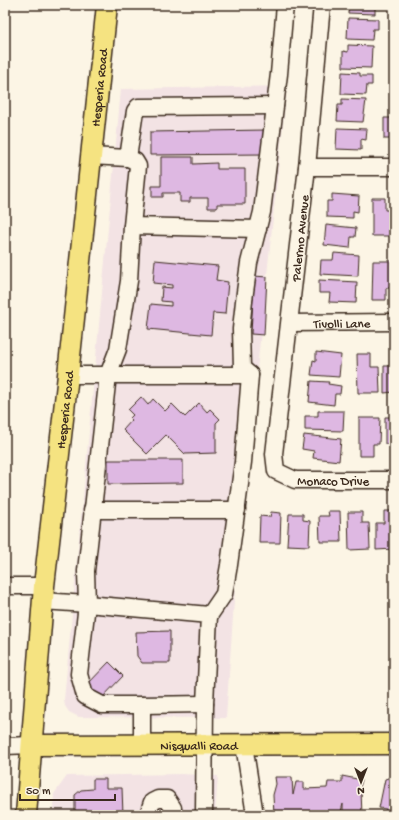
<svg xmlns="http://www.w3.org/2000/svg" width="399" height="820" font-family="'Gochi Hand',sans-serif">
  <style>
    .built { fill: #f3e3e4 }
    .building { fill: #deb8e2; stroke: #3b2a1e }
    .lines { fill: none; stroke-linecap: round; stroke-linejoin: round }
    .minor-casing { stroke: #3b2a1e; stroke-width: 19 }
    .major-casing { stroke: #3b2a1e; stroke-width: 23 }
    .minor { stroke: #fcf5e5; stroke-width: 16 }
    .major { stroke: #f5e381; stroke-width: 20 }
    .labels { text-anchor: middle; stroke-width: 3; stroke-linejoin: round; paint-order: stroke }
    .street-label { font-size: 13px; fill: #3b2a1e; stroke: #fcf5e5 }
  </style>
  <rect width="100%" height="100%" fill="#fcf5e5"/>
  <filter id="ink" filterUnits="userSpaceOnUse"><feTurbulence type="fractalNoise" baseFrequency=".025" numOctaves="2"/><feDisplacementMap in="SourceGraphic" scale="8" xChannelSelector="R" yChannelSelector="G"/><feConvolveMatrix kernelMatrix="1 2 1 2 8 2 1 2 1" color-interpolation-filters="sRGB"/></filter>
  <g filter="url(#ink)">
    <path class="built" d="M287,86l-50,472 -11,160 -147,-1 -10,-5 -4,-6 -1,-6 57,-611z
      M182,774l36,2 -3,39h-162l1,-21 13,-18z"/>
    <path class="building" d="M349,5h26v9l-27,-1z
      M348,18l30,1v10h-5l-1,11 -25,-1z
      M348,45l24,1 -1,22 -28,-1v-16l5,1z
      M342,72l18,1v3h12v9h-5l-1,10 -25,-1z
      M342,99l24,1 -3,22 -26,-1 1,-16h4z
      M384,118h10v26h-1l-1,-5h-8z
      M337,128l30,1 -1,11 -5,-1v11l-25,-1z
      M265,130v24l-115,1v-23z
      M161,157h32v7l24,-1v6h28v35h-28v4h-9v-10h-18v4h-10v-9h-17v4h-11v-11h9z
      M332,194l27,2 -1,16 -5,-1v7l-26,-1v-16h5z
      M372,198h13v12h8v26h-21z
      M326,225l30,3 -1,9h-4l-1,11 -26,-3z
      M334,253l25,2 -1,21 -38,-2 1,-14h12z
      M155,260l63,6 -2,14 12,2 -3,32 -12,-1 -2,22 -63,-6 3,-25 20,2v-4l-10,-1 1,-14 10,1v-3l-19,-2z
      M373,261h21l-1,27h-7v12h-14z
      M254,276l13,1 -3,58 -13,-1z
      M319,280l38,2 -1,21 -27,-1 1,-9h-11z
      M316,352l25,3 -2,22 -28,-2 2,-15 3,1z
      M357,354h14v13h8l1,26h-22z
      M391,355h3v37l-10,1v-27h7z
      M311,381l18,1 -1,2 13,2 -1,8h-5l-1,11 -25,-3z
      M141,397l7,8 5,-6 12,12 7,-7 13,13 14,-14 8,9 3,-3 10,10 -4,4v30l-31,1 -19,-19 -19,19 -24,-24 9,-10 -2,-2 3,-3 -5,-5z
      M318,411h26l-1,20 -38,-1v-14h13z
      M385,417h9v39h-1v-12h-8z
      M359,418h21l-1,26h-6v12h-14z
      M304,435l37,4 -2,22 -26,-3 1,-7 -12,-2z
      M108,460h75v23l-75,1z
      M328,511h12l1,31h-21l-1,-26h10z
      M384,511h10v38l-18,1v-27h8z
      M271,512l10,1 -1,30h-21l1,-27 10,1z
      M348,512h14v11h7l1,26 -21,1z
      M289,514h14v6l7,1 -1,25 -22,-1z
      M170,631v32h-28l-5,-7 -1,-24z
      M109,662l14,14 -23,24 -14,-14z
      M342,776l20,4 -3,11h2l1,24h-19v-11l-3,11h-66l-1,-20 3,-11 -1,-7h17l1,18 3,-13h8v7l23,-1 1,-6h14z
      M394,776v39h-9l1,-6 -7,-1 6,-29z
      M93,779h13v9h16l1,27h-48v-20l6,-5 12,-1z"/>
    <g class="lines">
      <g class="minor-casing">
        <g id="minor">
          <path id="s1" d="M322,5l-15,162 -33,287 2,17 19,9h99"/>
          <path d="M90,156l38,2 7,-47 3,-4 137,-1"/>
          <path d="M128,158l7,3 3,5 -6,60 126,3"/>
          <path d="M307,167h87"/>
          <path d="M132,226l-3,55 -11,68 -10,26h142"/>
          <path id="s2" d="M290,323l104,-1"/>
          <path d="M68,375h40l-22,196 1,33 -8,70 6,22 17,9h40v40"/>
          <path d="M92,510h145"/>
          <path d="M5,586h39"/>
          <path d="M42,601l45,3 122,11 -4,89 -1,111"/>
          <path d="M209,616l15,-22 5,-29 14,-103 7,-87 -8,-7 -1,-39 4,-37 4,-29 13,-51 17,-138 6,-69"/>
          <path d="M142,705l63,-1"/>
          <path d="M244,745l11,70"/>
          <path d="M5,746l27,-1"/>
          <path d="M150,815v-7l2,-6 6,-3h9l6,9v7"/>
        </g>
      </g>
      <g class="major-casing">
        <g id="major">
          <path id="s3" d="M32,745l362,-1"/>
          <path id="s4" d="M26,815l18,-229 24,-211 39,-370"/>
        </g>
      </g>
      <use href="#minor" class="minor"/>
      <use href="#major" class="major"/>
    </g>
  </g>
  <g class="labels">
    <g class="street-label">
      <text dy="5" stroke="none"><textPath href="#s4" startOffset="731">Hesperia Road</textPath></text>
      <text transform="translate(299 238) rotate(-84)" y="5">Palermo Avenue</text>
      <text dy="5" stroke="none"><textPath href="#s2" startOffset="52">Tivolli Lane</textPath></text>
      <text dy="5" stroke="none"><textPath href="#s4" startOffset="407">Hesperia Road</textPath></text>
      <text dy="5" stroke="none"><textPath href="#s1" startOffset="528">Monaco Drive</textPath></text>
      <text dy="5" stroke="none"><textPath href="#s3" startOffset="167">Nisqualli Road</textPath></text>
    </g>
  </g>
  <rect width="399" height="820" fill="none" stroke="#fcf5e5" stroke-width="20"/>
  <rect x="10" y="10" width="379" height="800" fill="none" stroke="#3b2a1e" stroke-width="1.5" filter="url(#ink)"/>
  <g transform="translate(361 782) rotate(180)" stroke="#fcf5e5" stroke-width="3" paint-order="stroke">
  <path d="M0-3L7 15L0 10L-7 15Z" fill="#3b2a1e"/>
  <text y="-6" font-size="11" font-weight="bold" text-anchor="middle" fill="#3b2a1e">N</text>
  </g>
  <path d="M20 794v6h95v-6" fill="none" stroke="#3b2a1e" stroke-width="2"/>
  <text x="26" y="794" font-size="12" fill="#3b2a1e" stroke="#fcf5e5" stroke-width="3" paint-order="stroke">50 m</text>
</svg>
